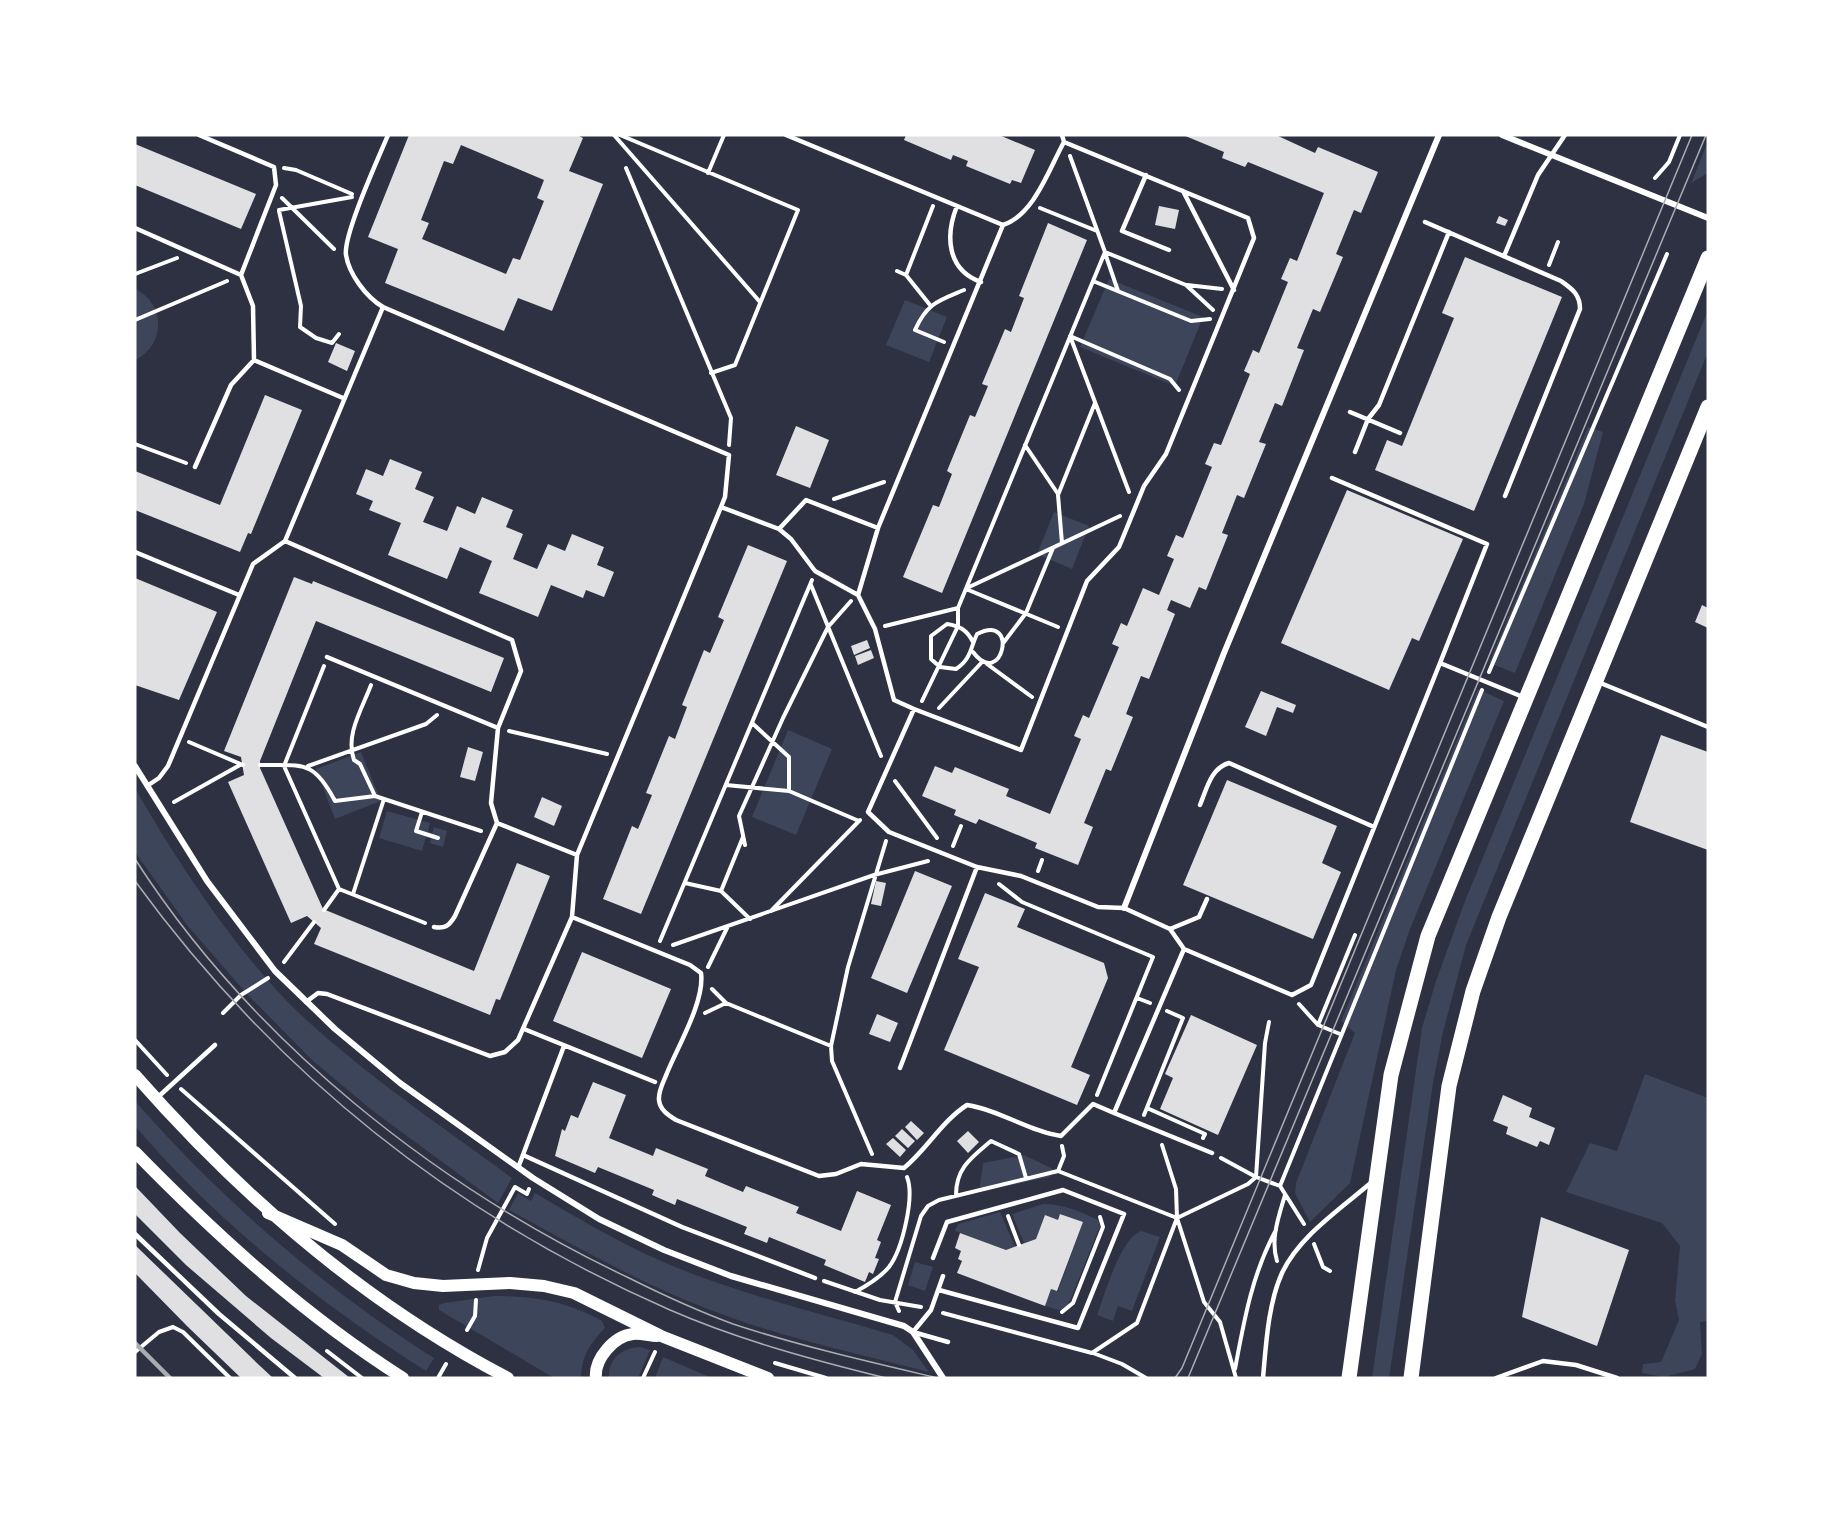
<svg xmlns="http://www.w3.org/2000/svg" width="1843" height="1513" font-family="'Sofia Sans Condensed',sans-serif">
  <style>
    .green { fill: #3c4559 }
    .building { fill: #e0e0e3; fill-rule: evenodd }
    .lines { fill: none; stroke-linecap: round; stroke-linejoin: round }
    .path { stroke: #fff; stroke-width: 4 }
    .service { stroke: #fff; stroke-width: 4.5 }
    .minor { stroke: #fff; stroke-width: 6 }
    .secondary { stroke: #fff; stroke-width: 12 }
    .primary { stroke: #fff; stroke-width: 15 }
    .tram { stroke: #abadb3; stroke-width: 1.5 }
    .rail { stroke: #abadb3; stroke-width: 4.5 }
  </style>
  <rect width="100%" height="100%" fill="#2d3142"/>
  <path class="green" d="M1708,141v32l-17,10z
    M1109,279l94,38 -28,69 -95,-39z
    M135,289c31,14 31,56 0,71z
    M905,300l42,17 -18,45 -43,-17z
    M1708,310v42l-242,593 -23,87 -10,51 -44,295h-17l50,-350 14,-47 29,-80z
    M1588,427l15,5 -19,72 -69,169 -26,-10z
    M1054,512l35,14 -17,43 -35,-15z
    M1478,689l26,12 -94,228 -14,41 -46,213 -40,39 -15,-29 1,-10 59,-150 -14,-12z
    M788,730l44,19 -36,86 -44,-18z
    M361,752l20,49 -46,18 -19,-50z
    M135,788c43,75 102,165 164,225 65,61 141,112 213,165l-14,25 -125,-92 -61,-51 -65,-66 -60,-69 -52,-73z
    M387,811l43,12 -2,9 4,1 2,-6 13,4 -4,16 -13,-4 1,-5 -5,-1 -4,14 -43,-13z
    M1645,1074l63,24v223l-8,1 2,32 -7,15 -31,8 -22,-4 1,-9 18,-2 18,-42 -4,-20 5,-54 -18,-23 -96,-31 24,-49 27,8z
    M135,1101c87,99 187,186 299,257l-8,13c-107,-68 -208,-148 -291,-245z
    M1024,1155l29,14 -4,8 -70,15 4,-29z
    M518,1193l13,8 4,-8c41,24 81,48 124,67 75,33 156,52 234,75l20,15 16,22c-65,-17 -131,-31 -194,-53 -79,-27 -153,-69 -226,-109z
    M1043,1204c20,0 37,7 55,16l2,6 -30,75 -4,7 -8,2 -13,-4 6,-17 7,2 25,-69 -22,-8 -3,6 -13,-5 -9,24 -12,4 -12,-29z
    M1000,1212l15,35 -9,3 -51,-19 3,-7z
    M1141,1231l19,6 -28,74 -14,-5 -5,15 -16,-6c8,-21 23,-76 44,-84z
    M915,1262l18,5 -8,24 -17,-6z
    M494,1296c40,0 73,5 108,25l3,7c-15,15 -24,29 -24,50h-27l-115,-68v-5l5,-2z
    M640,1347l10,3 -12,28h-29c-1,-19 12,-30 31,-31z
    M663,1357l49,21h-57z"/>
  <path class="building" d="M409,135h168l6,3 -14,33 34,13 -51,127 -34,-13 -14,33 -119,-48 13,-34 -30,-12zM461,145l83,35 -7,18 7,3 -24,59 -7,-2 -7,16 -84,-35 7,-16 -8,-3 23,-59 9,3z
    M906,135h93l36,15 -14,33 -9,-3 -2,4 -44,-18 2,-5 -15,-6 -2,5 -47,-20z
    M1183,135h93l39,18 3,-6 60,25 -17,41 -7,-3 -18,44 7,3 -23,55 -7,-3 -16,39 7,2 -22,56 -7,-3 -16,39 7,2 -22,54 -7,-3 -15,38 6,2 -22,55 -7,-3 -9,21 -19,-8 -4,10 8,4 -26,65 -8,-3 -15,38 7,3 -22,54 -5,-2 -22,54 9,4 -15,38 -43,-17 2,-5 -58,-24 -3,5 -22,-9 2,-5 -34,-14 13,-30 17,7 3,-6 54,22 -3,7 44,18 31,-75 -7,-3 9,-21 6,3 30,-71 -7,-3 9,-21 6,3 16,-38 16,7 15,-36 -7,-3 9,-21 7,3 29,-71 -7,-3 9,-21 7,2 29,-71 -6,-3 9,-21 6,3 29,-71 -7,-3 9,-21 7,3 27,-68 -76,-31 -3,5 -23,-9 2,-6z
    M135,144l121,50 -15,35 -106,-44z
    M1159,206l20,4 -4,19 -20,-4z
    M1499,216l9,4 -3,6 -9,-3z
    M1048,223l39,17 -145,353 -39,-16 30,-72 6,2 13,-33 -5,-3 23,-56 5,2 13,-31 -6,-2 23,-55 6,3 13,-34 -5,-2z
    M1465,257l97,40 -88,214 -99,-41 12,-30 15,6 52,-128 -12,-5z
    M336,343l19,8 -8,20 -19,-9z
    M265,395l37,15 -51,124 -3,-1 -8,19 -105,-42v-39l85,34z
    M796,426l33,14 -19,48 -34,-13z
    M390,459l32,13 -7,17 19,8 -11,25 24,9 10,-25 18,8 7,-17 31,13 -7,17 17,7 -10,25 24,10 11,-25 17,7 7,-17 32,13 -7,18 17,7 -10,25 -18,-7 -3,8 -32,-13 -13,32 -59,-24 13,-32 -32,-14 -13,32 -59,-24 13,-32 -32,-13 4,-9 -17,-7 10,-25 17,7z
    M1347,490l116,49 -44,102 -7,-3 -23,52 -108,-47z
    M748,545l39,16 -146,353 -38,-15 29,-73 6,3 14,-34 -6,-2 23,-57 6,3 12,-32 -5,-2 22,-55 6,3 14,-33 -6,-3z
    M294,577l18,7 1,-3 191,77 -13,34 -175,-71 -56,140v7l63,141 151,62 43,-108 33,13 -50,124 -4,-1 -6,16 -176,-71 7,-16 -14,-12 -16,7 -63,-141 16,-7 -3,-18 -17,-6z
    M135,578l82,34 -38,88 -44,-15z
    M1702,605l6,3v20l-13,-6z
    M867,640l3,8 -16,7 -3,-9z
    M871,650l3,8 -16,7 -3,-9z
    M1261,691l35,14 -3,8 -16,-6 -11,29 -21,-9z
    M1661,735l47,17v98l-78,-28z
    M468,747l15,5 -8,29 -15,-4z
    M1227,780l110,46 -15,37 19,9 -28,67 -130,-54z
    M542,797l20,9 -8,20 -20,-9z
    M915,871l37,15 -45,107 -36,-15z
    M876,881l10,2 -5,23 -10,-2z
    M985,893l40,16 -8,18 87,36 4,15 -37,89 19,8 -13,30 -133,-55 35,-83 -21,-8z
    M582,952l89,37 -29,69 -89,-37z
    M877,1014l21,9 -8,19 -21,-8z
    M1191,1015l66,30 -39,90 -58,-26 13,-31 -8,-4z
    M593,1082l33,13 -17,43 44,18 3,-8 52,21 -3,7 38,16 3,-6 53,21 -3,6 45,18 16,-40 34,14 -14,35 4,2 -6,16 4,1 -6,15 -4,-2 -4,10 -41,-17 2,-5 -57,-23 -2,6 -23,-9 3,-7 -70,-28 -2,6 -23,-10 2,-5 -56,-23 -3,6 -40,-17 7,-27 3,2 6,-16 7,3z
    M1503,1095l29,13 -3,9 26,11 -6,17 -9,-4 -3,6 -31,-13 2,-7 -15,-6z
    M911,1121l13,12 -7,7 -12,-13z
    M902,1129l13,12 -7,7 -13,-12z
    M968,1131l11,11 -11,11 -11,-12z
    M893,1138l13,12 -6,7 -14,-13z
    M135,1186l45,47 66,63 104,82h-26l-53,-40 -85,-73 -51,-51z
    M1060,1214l23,8 -26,69 -6,-2 -6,17 -88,-33 5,-12 -4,-2 3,-8 -6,-3 5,-15 46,17 30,-11 9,-24 13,5z
    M1541,1217l88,33 -32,96 -75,-29z
    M135,1245l124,120 14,13h-32l-54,-52 -52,-53z"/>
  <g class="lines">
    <path class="path" d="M614,135l146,167
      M620,135l178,75 -63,155 -24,8
      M284,168l12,2 56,24
      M626,168l105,250 -2,27
      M708,173l16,-38
      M1655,178l14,-16 11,-27
      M282,198l52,51
      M1040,208l57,23
      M279,210l73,-13
      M279,211l22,95 -1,21 16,11 16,5 7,-9
      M1105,252l81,33 27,25
      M1105,253l13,38
      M1549,265l9,-23
      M897,271l9,4 24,30
      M135,274l42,-16
      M906,275l27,-69
      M1093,281l98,40 19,-2
      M1187,285l35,4
      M135,320l92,-39
      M944,342l-29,-12c12,-27 23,-29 49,-40
      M135,444l51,19
      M1025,445l33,49
      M1129,492l-59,-156 100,43 9,11
      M834,499l50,-17
      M1062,543l-4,-48 37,-92
      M811,585l70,171
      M967,588l153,-72
      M966,589l92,38
      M885,626l73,-18 147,-356 -35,-96
      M1004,642l22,-29 27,-65
      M973,652c29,39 47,-40 4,-18 -7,15 -6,25 -21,35l-16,-2 -9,-8v-23l16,-12c13,2 20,6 26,18
      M324,666l-40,100 55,123 86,34
      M1489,672l178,-418
      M371,685c-9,24 -26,50 -17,75l6,4 15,32
      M922,701l36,-75v-18
      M939,708l44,-47 49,36
      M752,723l37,34v34
      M509,731l98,23
      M189,742l54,23
      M260,765c43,1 53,-6 75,36l40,-5 106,35
      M308,766l118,-42 11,-9
      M895,781l42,57
      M726,785l63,6 70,30
      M174,802l66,-37
      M422,812l-6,19 22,7
      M745,845l-6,-29 44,-98 45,-91 23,-26
      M953,846l8,-20
      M1038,871l4,-11
      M685,883l36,8 22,-54
      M999,884l23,18 131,55 -56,138
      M721,891l29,28
      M353,894l31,-95
      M324,910l15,-21
      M771,911l89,-91
      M660,941l152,-361
      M673,945l201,-70 54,-14
      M284,962l30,-40
      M708,967l20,-41
      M712,989l14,14
      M1137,998l13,5
      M1299,1004l19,21 22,9
      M223,1013l18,-18 27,-17
      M705,1013l21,-10 105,43
      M1318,1025l37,-90
      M135,1040l32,35
      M181,1089l154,135
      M1147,1108l58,26 -2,4
      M1144,1115l39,-97 -16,-7
      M1162,1145l14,44 1,29 27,84 16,20 16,56
      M872,1154l-40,-93 -1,-15 17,-79 38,-126
      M1221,1158l35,19 9,-134 4,-21
      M1058,1171l6,-15 -2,-10
      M1280,1186l202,-496
      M956,1195c0,-27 15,-37 35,-54l28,13 7,24
      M1008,1216l11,29
      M1314,1244l9,23 7,4
      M1277,1261c-7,-22 2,-45 8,-66
      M478,1270l9,-32 28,-51 12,7 2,-5
      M824,1281l56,19 41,7
      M855,1292c13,-7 25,-14 34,-25 13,-17 26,-70 18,-90
      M899,1311l-4,-9 26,-86 7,-10 11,-6 119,-29 119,47
      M1062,1312l11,-9 30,-76 -3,-10
      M943,1313l149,40 45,-30 40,-105 71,-34 8,-7 24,9 24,38
      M467,1330l8,-14 1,-16
      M327,1351l35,27
      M135,1352l24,-20 14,-5 10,5 47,46
      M1093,1353l29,11 24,14
      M775,1363l51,15
      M1235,1369c9,-48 17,-95 41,-139
      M438,1378l8,-14
      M643,1378l12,-26"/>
    <path class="service" d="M199,135l75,32 2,18 -35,90
      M786,135l217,90
      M1062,135l2,7 184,76 6,20 -88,216 -22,32 -25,61 -32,34 -66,169 -107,-41 -46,103 21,20 88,35 44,9 77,31 26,1 46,21 14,20 -70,164 98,40
      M1146,175l-24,56 47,19
      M1183,191l51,99
      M957,206c-12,30 -10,64 24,76
      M1425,222l136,59c11,8 19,13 19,28l-75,187
      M135,228l106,47 12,31 1,54
      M1504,256l34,-81 27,-40
      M383,307c-17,-10 -34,-33 -37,-52 -3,-20 33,-98 42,-120
      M1350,412l50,21
      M1355,452l13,-33 11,-14 70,-173
      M195,467l36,-82 23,-25 89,38
      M1332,478l155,66 -47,119 83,34
      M779,529l27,-29 72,28
      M285,541l98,-234 346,148 -4,42 -4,10
      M135,552l104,43
      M858,595l20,-67 125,-303c31,-10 46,-56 61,-83
      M327,657l171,71 -7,75 6,20 80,32
      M1598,682l110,45
      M147,786l12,-8 9,-12 85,-202 32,-23 227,99 9,31 -23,57
      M1200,805c7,-17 11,-37 29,-42l145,64
      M572,917l5,-62 144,-348 58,22 12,10 24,32 43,24 17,34 19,71 20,9
      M434,927c11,2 15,-1 21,-11l42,-93
      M1170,929l29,-12 8,-18
      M1184,949l108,46 19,-10 129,-322
      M306,1002l12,-9 9,1 163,62 15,-4 13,-12 54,-123 118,48 11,8c4,28 -23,73 -34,100 -3,8 -9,18 -8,27 1,10 9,15 17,20l143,56 17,-2 25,-10 43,4c23,-19 38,-47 63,-63 33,5 61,26 94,31l32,-32 21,9
      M524,1029l131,53
      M900,1068l77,-201
      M158,1097l57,-52
      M523,1155l159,72 133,51
      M518,1168l46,-122
      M135,1234l84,80 76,64
      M933,1258l14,-36 116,-32 61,24 -46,114 -139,-38
      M943,1276l-12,34 -18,22 35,10
      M1263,1378c3,-33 5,-74 19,-105 18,-38 60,-65 91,-92
      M1496,1378l47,-17 33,4 41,13"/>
    <path class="minor" d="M1502,135l206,83
      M135,766l72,115 68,90 60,58 65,54 133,95 66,41 65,31 67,26 173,50 9,6 30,46
      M1124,908l100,-255 215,-518"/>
    <path class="secondary" d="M135,1075c107,122 229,228 373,303
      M135,1152c82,84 169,163 268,226
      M268,1213l74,32 44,30 28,8 29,3 67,-3 34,3 30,7 87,43 107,42
      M596,1378c-2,-19 18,-42 37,-44 8,-1 16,2 24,2"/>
    <path class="primary" d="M1349,1378l42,-303 37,-139 280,-678
      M1411,1378l38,-292 24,-95 26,-74 209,-510"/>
    <path class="tram" d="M135,859c117,182 300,327 494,419 34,17 69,33 104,46 67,22 137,38 205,54
      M135,881c140,192 318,334 535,429 69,30 143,50 216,68
      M1175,1378l7,-10 510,-1233
      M1188,1378l518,-1243"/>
    <path class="rail" d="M135,1343l35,35"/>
  </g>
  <rect width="1843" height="1513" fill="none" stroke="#ffffff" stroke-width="273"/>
</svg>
